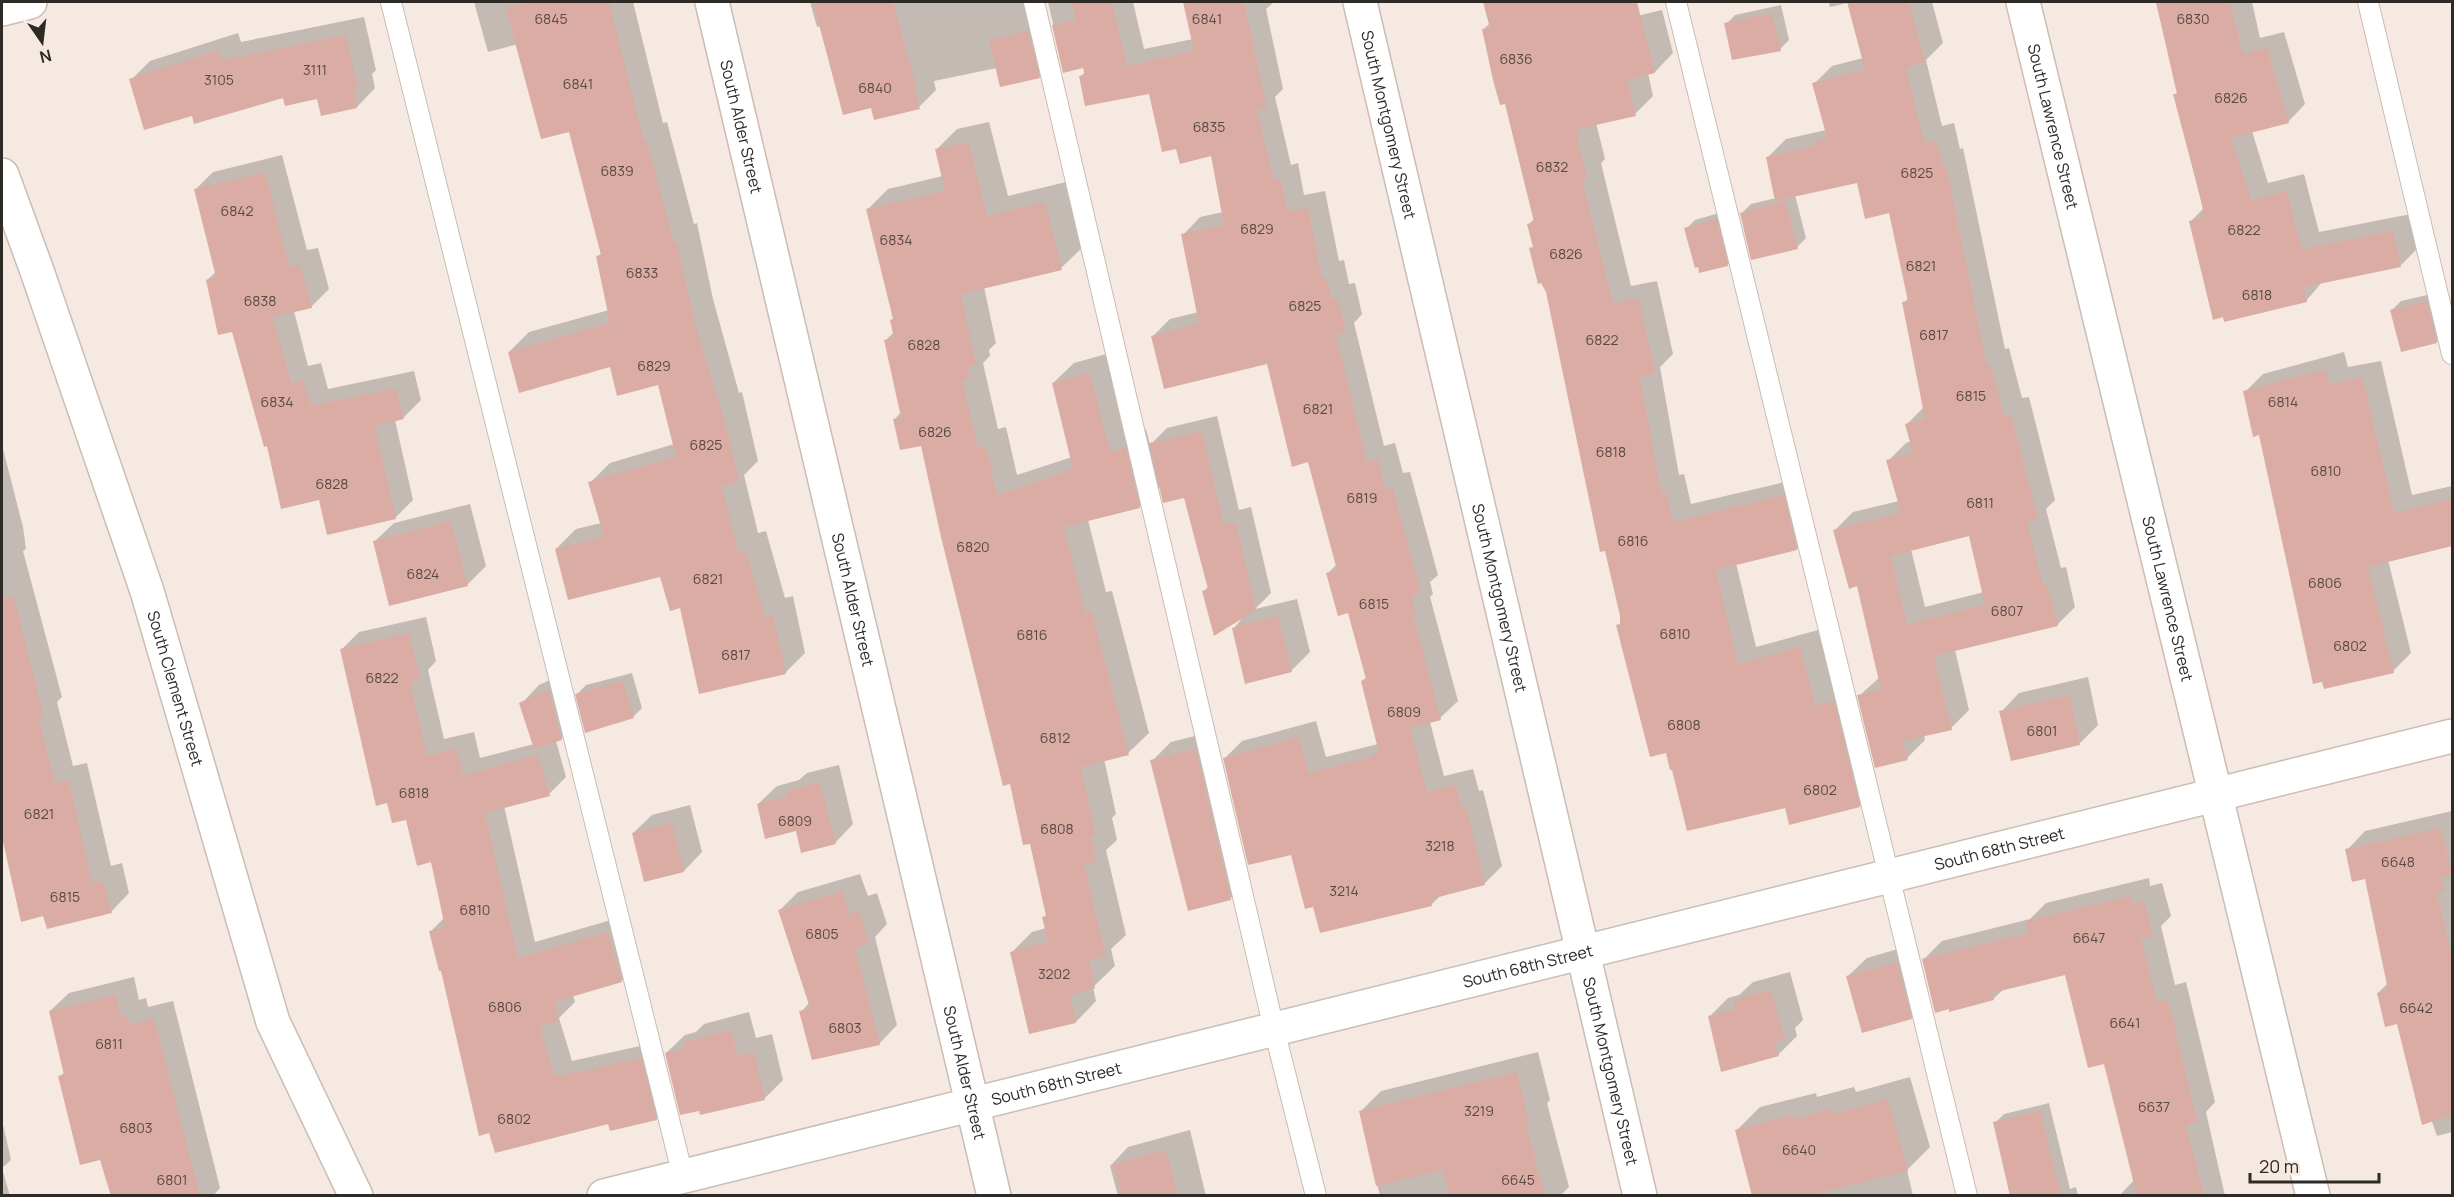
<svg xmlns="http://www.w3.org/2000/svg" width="2454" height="1197" font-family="Manrope,sans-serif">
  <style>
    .shadow { fill: #0003; fill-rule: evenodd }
    .building { fill: #daaca3; fill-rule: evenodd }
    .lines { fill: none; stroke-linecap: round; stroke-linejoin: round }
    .service-casing { stroke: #c9bdb4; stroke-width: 22 }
    .minor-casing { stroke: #c9bdb4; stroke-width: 36 }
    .service { stroke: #fff; stroke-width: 20 }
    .minor { stroke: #fff; stroke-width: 33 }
    .labels { text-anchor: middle; stroke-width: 4.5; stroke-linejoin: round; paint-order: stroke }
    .number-label { font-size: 14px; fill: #594a45 }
    .street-label { font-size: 16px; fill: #2e2a26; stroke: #f6e9e1 }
  </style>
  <rect width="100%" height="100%" fill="#f6e9e1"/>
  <path class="shadow" d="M474,2h159l30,121 4,-1 27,102 3,-1 16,76 26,94 3,-1 16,69 -14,14 14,58 8,-2 19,67 8,-2 12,57 -20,20 -104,-66 -20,-32 -105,-26 20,-20 25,-6 -11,-40 20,-20 64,-19 -15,-61 -48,-18 -102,-13 20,-20 80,-22 -11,-54 4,-3 -32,-123 -52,-86 -30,8z
    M810,2h233l13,57 -17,18 -42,-9 -63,13 2,9 -17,17 -47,-1 -51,-80 -4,1z
    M1048,2h85l11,47 49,-10 -8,-37h89l-8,7 17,80 -8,8 16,68 7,-2 6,32 21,-4 14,70 5,-1 5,24 6,-1 7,31 -8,9 30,123 11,-3 8,30 7,-1 28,103 -8,7 3,12 -3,3 28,104 -18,17 -10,4 14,54 29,-7 6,22 4,-1 19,76 -18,18 -42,10 -10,10 -118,1 -22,-52 -67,-95 17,-17 74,-20 10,36 52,-13 -16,-63 5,-4 -18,-66 -21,-38 9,-9 -28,-104 -41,-97 -115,-27 17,-17 29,-7 -16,-77 17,-18 23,-5 -11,-57 -34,-8 -28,-55 -70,-15 5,-5 -1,-5 -20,4z
    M1485,2h126l5,19 46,-11 11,43 -18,19 -7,1 5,23 -18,18 -39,9 9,36 -4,4 30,123 26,-5 16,73 -13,13 19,108 5,-1 7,30 111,-26 13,53 -18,18 -61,14 20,84 62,-17 15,58 19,-4 25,104 -18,18h-73l-112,-38 -56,-142 4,-4 -75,-330 -16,-43 3,-3 -5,-22 6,-6 -29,-116 -23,-72 7,-7z
    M1829,2h103l11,41 -17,17 16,66 12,-3 6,26 3,-1 42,201 4,-1 13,50 7,-1 26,103 -9,9 15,59 5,-1 9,40 -18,18 -102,25 14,60 -18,18 -27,7 1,5 -18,18 -48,-62 21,-19 -22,-92 -23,-55 18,-18 46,-11 -11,-40 18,-18 5,-2 -4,-17 17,-17 -20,-104 5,-6 -19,-85 -31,-31 -64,14 11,43 -9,9 -56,-33 10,-10 25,-6 -8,-41 18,-18 40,-9 -12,-46 18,-18 31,-8 -15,-55 -18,4zM1970,535l14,57 -59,15 -14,-58z
    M2156,2h96l8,36 24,-6 21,72 -17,18 -36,9 16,52 36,-9 15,58 92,-18 7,34 -18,18 -77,15 -17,20 -116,-79 13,-13 -28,-114 3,-3z
    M1781,5l8,35 -9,9 -54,-25 9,-9z
    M364,17l12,53 -4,4 3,14 -18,19 -38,-10 -35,-1 -91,18 -62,-34 19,-19 88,-28 3,9z
    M989,122l19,74 58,-14 16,66 -21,20 -77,19 12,56 -7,7 1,6 -7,7 15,66 8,-2 11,48 55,-18 -19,-74 21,-20 36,-10 20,79 16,-3 4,16 17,-17 50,-12 22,94 12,-3 20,86 -16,16 42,-10 13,53 -19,19 -58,-42 11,-13 -41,-24 6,-6 -24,-90 -24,-10 -22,21 -51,13 18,72 6,-1 37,142 -21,20 -24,6 12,55 -4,4 5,22 -11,10 20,85 -15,14 4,17 -22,21 3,14 -20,21 -64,-70 20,-20 14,-4 -2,-11 3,-3 -16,-71 -20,-60 -88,-339 -28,-25 6,-7 -15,-72 8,-8v-14l-27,-108 21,-21 55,-13 -7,-26 21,-21z
    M282,155l25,95 11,-2 11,41 -18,18 -17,4 14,55 13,-3 7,26 86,-18 7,29 -18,18 -8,2 18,80 -18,18 -75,-20 -52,-54 -34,-114 -27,-50 9,-8 -21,-82 18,-18z
    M1726,211l10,44 -9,10 -41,-36 9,-9z
    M2436,293l9,40 -9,9 -44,-32 9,-9z
    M2344,352l4,15 33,-6 31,134 40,-9v59l-64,15 23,93 -18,18 -133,-238 -15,-41 18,-18z
    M2,445l21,82 3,22 -3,2 39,146 -5,5 16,64 14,-3 24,103 11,-3 7,30 -18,19 -67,2 -22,6 -20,-89z
    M470,504l16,62 -19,19 -92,-44 19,-18z
    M426,617l10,44 -8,9 16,69 30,-7 6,26 54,-14 -13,-40 18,-19 28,-13 13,48 -19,19 -5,2 10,36 -17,17 -45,12 31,136 90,-26 14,48 -18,17 -48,14 2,7 -16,16 13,43 86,-19 15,60 -17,17 -47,3 -113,30 -65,-221 14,-14 -13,-57 -25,-42 -65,-169 17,-17z
    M632,673l10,35 -9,9 -56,-23 9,-9z
    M2088,677l10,48 -19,19 -78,-32 18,-19z
    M1215,731l34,149 -18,18 -41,11 -38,-148 19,-19z
    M839,765l14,59 -18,19 -38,-14 -39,-25 19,-18 22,-6 8,-7z
    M690,805l12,47 -18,19 -51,-38 19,-18z
    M2452,811v321l-15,4 -39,-114 -20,-29 10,-10 -22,-106 -19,-27 18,-19z
    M860,874l8,22 9,-3 10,31 -12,13 22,88 -18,19 -78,-32 8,-9 -29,-93 18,-18z
    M2149,878l1,8 12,-3 9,33 -10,10 14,59 11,-3 29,120 -9,10 19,84h-106l15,-16 -29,-117 -39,-89 -62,15 -11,10 -70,-39 19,-19 88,-22 16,-16z
    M1915,944l14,55 -18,19 -63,-42 19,-18z
    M1790,972l13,48 -8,8 2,8 -19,19 -69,-38 19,-19 11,-3 14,-13z
    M134,977l5,23 7,-2 2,9 25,-6 47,187 -7,8h-100l-9,-34 -45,-85 6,-5 -15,-61 19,-18z
    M749,1012l7,26 16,-4 11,46 -19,19 -98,-46 19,-18 11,-3 8,-8z
    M1538,1052l12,48 -3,3 22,84 -8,8 -181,1 -20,-84 21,-21z
    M1910,1077l20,70 -23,23 6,26h-159l-17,-66 23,-23 56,-14 1,4 37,-10 2,5z
    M2049,1103l21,86 6,-2 2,9h-51l-32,-73 9,-9z
    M2,1120l9,40 -9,8 8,28h-8z
    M1190,1130l16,66h-88l-8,-30 18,-19z"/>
  <path class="building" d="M530,2h79l35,140 3,-1 27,102 3,-1 17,78 34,113 11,49 -17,4 16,66 8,-2 19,67 8,-2 13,59 -87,20 -19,-86 -10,3 -10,-34 -92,23 -13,-51 49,-12 -16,-55 88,-25 -18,-72 -41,11 -7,-29 -91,26 -11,-41 102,-29 -14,-67 5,-1 -32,-123 -28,7 -25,-93 -10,-38z
    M813,2h80l23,85h-2l6,22 -46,11 -3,-12 -28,7z
    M1071,2h41l15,64 67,-15 -11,-49h61l23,106 -10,2 17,71 7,-1 6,31 21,-3 14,70 4,-1 6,23 6,-1 8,34 -10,2 31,127 11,-3 8,31 7,-2 28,105 -9,3 4,17 -3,1 28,106 -31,8 17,64 29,-7 5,23 5,-2 19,79 -54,14 1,7 -112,27 -7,-26 -8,2 -14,-54 -43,10 -25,-107 76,-21 10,36 64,-16 -1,-2 7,-2 -18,-72 5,-2 -18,-66 -10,3 -12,-43 11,-3 -29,-108 -16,5 -25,-103 -103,25 -13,-53 48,-12 -18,-90 43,-9 -13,-69 -31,8 -4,-15 -14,3 -13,-58 -64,12 -6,-30 6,-1 -2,-7 -20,5 -11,-48 24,-5z
    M1483,2h154l18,71 -27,7 8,36 -58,13 2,6 -3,2 10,42 -5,1 31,123 26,-5 16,75 -15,4 21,116 5,-1 7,30 111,-27 13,55 -81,20 22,94 62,-17 15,59 19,-5 26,106 -71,18 -4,-17 -98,23 -15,-61h-2l-4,-17 -16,4 -34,-132 4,-1v-8l-15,-65 -5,1 -54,-260 -5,-9 -3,1 -9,-36 4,-1 -6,-23 7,-2 -29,-118 -5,1 -7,-25 -11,-51 8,-1z
    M1847,2h62l16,60 -19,6 18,75 13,-3 5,26 4,-1 41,201 4,-1 13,51 7,-2 27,105 -11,3 16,63h5l10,41 -124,30 18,74 -49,11 5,19 -33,8 -18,-73 24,-5 -24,-104 -8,3 -16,-59 68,-17 -15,-53 27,-7 -8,-29 20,-5 -23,-117 6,-1 -19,-88 -24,6 -8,-36 -82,18 -9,-44 49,-11 -1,-5 13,-3 -15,-55 53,-13zM1969,536l16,69 -78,19 -16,-68z
    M2156,2h74l13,52 24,-6 22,75 -58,15 20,62 36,-9 15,58 91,-18 8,36 -97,20 3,15 -83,20 -1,-5 -10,3 -24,-99 15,-4 -2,-13 -29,-110h4z
    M1772,13l9,38 -49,9 -8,-37z
    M1028,31l12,47 -40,9 -11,-47z
    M346,35l12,54 -4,2 3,17 -36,8 -4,-17 -32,7 -2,-8 -89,26 -2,-8 -48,14 -15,-51 90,-29 3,10z
    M969,142l18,74 58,-14 17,68 -101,24 15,71 -8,2 2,11 -8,2 16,68 8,-2 11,49 76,-26 -21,-86 38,-10 20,79 16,-4 14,60 -76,19 21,85 7,-1 37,144 -48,12 15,69h-5l6,26 -13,2 22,93 -17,3 6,28 -25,7 6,28 -47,11 -19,-82 38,-10 -6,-25 4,-1 -16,-72 -7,1 -13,-61 -7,2 -62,-249 -20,-91 -21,4 -7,-31 8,-2 -17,-77 10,-2 -4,-18 3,-1 -27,-110 79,-18 -10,-42z
    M265,172l24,95 11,-2 12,43 -39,9 18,66 12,-3 8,26 85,-18 8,31 -29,7 21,93 -69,16 -8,-35 -38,9 -14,-63 -3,1 -32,-115 -14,3 -12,-55 10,-3 -22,-88z
    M1786,201l12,48 -47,11 -11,-47z
    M1717,219l11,47 -29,7 -1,-6 -3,1 -11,-40z
    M2427,301l10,42 -36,9 -11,-42z
    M2326,369l4,15 33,-6 31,135 58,-14v47l-84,21 26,106 -70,16 -2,-7 -9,2 -54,-249 -6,2 -10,-46z
    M1202,431l22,94 12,-3 20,88 -42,26 -12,-45 6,-2 -24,-91 -21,5 -14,-60z
    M451,521l17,65 -79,20 -16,-65z
    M14,597l30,120 -5,1 16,65 14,-3 23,103 11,-2 9,32 -65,16 -4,-13 -22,6 -19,-85v-238z
    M1278,616l14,56 -47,12 -13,-56z
    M409,633l11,47 -10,2 17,74 30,-8 6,27 75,-20 12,41 -65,17 33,145 90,-26 14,50 -68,20 5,19 -19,6 15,50 86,-19 16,62 -47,11 -2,-7 -113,29 -6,-20 -10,3 -38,-165h-2l-10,-40 16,-4 -14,-65 -14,4 -11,-46 -14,3 -5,-20 -11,3 -36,-157z
    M623,681l11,37 -49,15 -10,-39z
    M548,689l14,51 -28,9 -15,-46z
    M2070,695l10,50 -69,16 -12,-50z
    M1196,749l35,151 -43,11 -38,-151z
    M820,782l16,62 -35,9 -5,-22 -31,8 -8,-35 31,-8 -1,-5z
    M672,823l12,49 -40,10 -12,-49z
    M2441,828l11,46 -11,2 3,15 -7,2 15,65v157l-30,10 -25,-101 -12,3 -8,-34 11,-3 -23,-111 -13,3 -7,-33z
    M842,891l7,23 10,-3 10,33 -14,4 25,97 -68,15 -13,-49 11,-3 -32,-98z
    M2131,896l1,8 12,-3 9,35 -12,3 16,63 11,-2 9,36 20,86 -11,3 18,71h-67l-33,-132 -16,4 -23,-93 -73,18 2,7 -45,12v-3l-14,4 -13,-54 107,-26 -3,-12z
    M1897,962l15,57 -50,14 -16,-57z
    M1771,990l14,50 -10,2 4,14 -58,16 -13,-56 27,-7 -2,-9z
    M116,995l5,22 6,-1 3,9 24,-7 46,178h-89l-11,-36 -20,5 -22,-89 6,-1 -15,-64z
    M731,1030l7,26 16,-4 11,48 -65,15 -1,-4 -19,4 -15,-62 20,-5 -1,-6z
    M1517,1072l12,51h-3l19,73h-95l-7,-26 -67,16 -17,-75z
    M1888,1099l20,72 -102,25h-54l-17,-66 58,-15 1,4 38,-10 1,5z
    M2040,1111l21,85h-51l-17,-74z
    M1166,1150l12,46h-56l-9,-32z"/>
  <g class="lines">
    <g class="service-casing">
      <path id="service" d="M391,2l292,1174
        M1034,2l240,1027 42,167
        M1676,2l291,1194
        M2368,2l84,352"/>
    </g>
    <g class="minor-casing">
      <g id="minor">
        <path id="s1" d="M712,2l282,1194"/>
        <path id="s2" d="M1360,2l280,1194"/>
        <path id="s3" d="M2023,2l290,1194"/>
        <path d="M2,9l28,-7"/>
        <path id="s4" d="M2,175l35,96 110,320 126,431 83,174"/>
        <path id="s5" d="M604,1196l1848,-460"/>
      </g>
    </g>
    <use href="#service" class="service"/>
    <use href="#minor" class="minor"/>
  </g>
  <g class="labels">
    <g class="number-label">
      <text x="551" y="24">6845</text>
      <text x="1207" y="24">6841</text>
      <text x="2193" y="24">6830</text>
      <text x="1516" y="64">6836</text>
      <text x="315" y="75">3111</text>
      <text x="219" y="85">3105</text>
      <text x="578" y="89">6841</text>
      <text x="875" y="93">6840</text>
      <text x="2231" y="103">6826</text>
      <text x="1209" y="132">6835</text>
      <text x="1552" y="172">6832</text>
      <text x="617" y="176">6839</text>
      <text x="1917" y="178">6825</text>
      <text x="237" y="216">6842</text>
      <text x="1257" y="234">6829</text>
      <text x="2244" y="235">6822</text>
      <text x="896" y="245">6834</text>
      <text x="1566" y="259">6826</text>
      <text x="1921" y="271">6821</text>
      <text x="642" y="278">6833</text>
      <text x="2257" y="300">6818</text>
      <text x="260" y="306">6838</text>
      <text x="1305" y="311">6825</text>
      <text x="1934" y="340">6817</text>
      <text x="1602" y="345">6822</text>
      <text x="924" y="350">6828</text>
      <text x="654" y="371">6829</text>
      <text x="1971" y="401">6815</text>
      <text x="277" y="407">6834</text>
      <text x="2283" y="407">6814</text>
      <text x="1318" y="414">6821</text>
      <text x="935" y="437">6826</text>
      <text x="706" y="450">6825</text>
      <text x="1611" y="457">6818</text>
      <text x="2326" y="476">6810</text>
      <text x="332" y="489">6828</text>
      <text x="1362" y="503">6819</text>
      <text x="1980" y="508">6811</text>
      <text x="1633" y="546">6816</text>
      <text x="973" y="552">6820</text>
      <text x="423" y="579">6824</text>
      <text x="708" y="584">6821</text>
      <text x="2325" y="588">6806</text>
      <text x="1374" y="609">6815</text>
      <text x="2007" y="616">6807</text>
      <text x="1675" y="639">6810</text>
      <text x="1032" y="640">6816</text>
      <text x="2350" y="651">6802</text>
      <text x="736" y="660">6817</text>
      <text x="382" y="683">6822</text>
      <text x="1404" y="717">6809</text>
      <text x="1684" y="730">6808</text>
      <text x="2042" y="736">6801</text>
      <text x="1055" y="743">6812</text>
      <text x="1820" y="795">6802</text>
      <text x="414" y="798">6818</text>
      <text x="39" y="819">6821</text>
      <text x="795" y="826">6809</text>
      <text x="1057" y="834">6808</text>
      <text x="1440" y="851">3218</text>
      <text x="2398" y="867">6648</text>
      <text x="1344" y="896">3214</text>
      <text x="65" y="902">6815</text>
      <text x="475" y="915">6810</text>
      <text x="822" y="939">6805</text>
      <text x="2089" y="943">6647</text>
      <text x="1054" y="979">3202</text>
      <text x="505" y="1012">6806</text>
      <text x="2416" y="1013">6642</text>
      <text x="2125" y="1028">6641</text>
      <text x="845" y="1033">6803</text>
      <text x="109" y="1049">6811</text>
      <text x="2154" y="1112">6637</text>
      <text x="1479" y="1116">3219</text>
      <text x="514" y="1124">6802</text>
      <text x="136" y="1133">6803</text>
      <text x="1799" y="1155">6640</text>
      <text x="172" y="1185">6801</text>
      <text x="1518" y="1185">6645</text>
    </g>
    <g class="street-label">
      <text dy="6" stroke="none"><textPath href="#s1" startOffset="128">South Alder Street</textPath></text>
      <text dy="6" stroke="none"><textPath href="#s2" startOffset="126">South Montgomery Street</textPath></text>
      <text dy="6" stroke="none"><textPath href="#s3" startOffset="128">South Lawrence Street</textPath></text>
      <text dy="6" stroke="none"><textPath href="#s1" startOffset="614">South Alder Street</textPath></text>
      <text dy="6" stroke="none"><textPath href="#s2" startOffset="612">South Montgomery Street</textPath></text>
      <text dy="6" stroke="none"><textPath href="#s3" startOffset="614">South Lawrence Street</textPath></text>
      <text dy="6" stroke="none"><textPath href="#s4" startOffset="542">South Clement Street</textPath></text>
      <text dy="6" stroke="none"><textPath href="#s5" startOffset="1438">South 68th Street</textPath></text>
      <text dy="6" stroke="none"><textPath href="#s5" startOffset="952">South 68th Street</textPath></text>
      <text dy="6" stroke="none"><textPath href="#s1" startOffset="1100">South Alder Street</textPath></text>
      <text dy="6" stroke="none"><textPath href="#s2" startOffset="1098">South Montgomery Street</textPath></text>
      <text dy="6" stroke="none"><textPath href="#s5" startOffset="466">South 68th Street</textPath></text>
    </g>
  </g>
  <rect width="2454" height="1197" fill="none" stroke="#2e2a26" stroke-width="6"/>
  <g transform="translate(42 42) rotate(166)" stroke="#f6e9e1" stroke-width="4.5" paint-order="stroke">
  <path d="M0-4.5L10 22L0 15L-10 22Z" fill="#2e2a26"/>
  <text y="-9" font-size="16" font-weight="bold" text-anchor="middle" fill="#2e2a26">N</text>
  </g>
  <path d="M2250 1173v9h129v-9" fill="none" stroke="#2e2a26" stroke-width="3"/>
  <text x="2259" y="1173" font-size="18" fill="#2e2a26" stroke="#f6e9e1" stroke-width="4.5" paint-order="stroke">20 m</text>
</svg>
